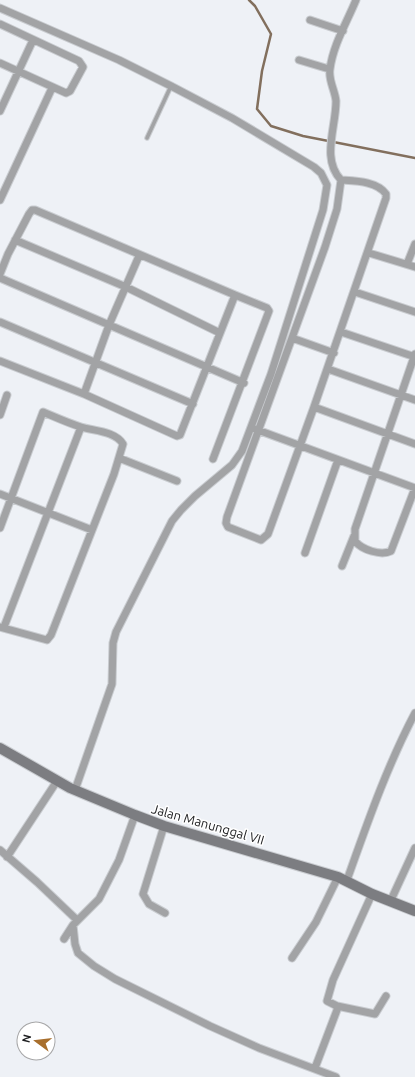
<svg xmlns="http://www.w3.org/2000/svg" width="415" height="1077" font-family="Ubuntu,sans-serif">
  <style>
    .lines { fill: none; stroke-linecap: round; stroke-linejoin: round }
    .stream { stroke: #826f5d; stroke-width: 2.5 }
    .lane-casing { stroke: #c9ccd0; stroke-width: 5.5 }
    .street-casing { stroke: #c9ccd0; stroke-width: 9 }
    .secondary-casing { stroke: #c9ccd0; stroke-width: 12 }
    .lane { stroke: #a2a3a5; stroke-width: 3.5 }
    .street { stroke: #a2a3a5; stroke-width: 7 }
    .secondary { stroke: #7c7d81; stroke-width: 10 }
    .labels { text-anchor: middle; stroke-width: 3; stroke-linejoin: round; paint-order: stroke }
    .street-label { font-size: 13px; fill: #202123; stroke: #fff }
  </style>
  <rect width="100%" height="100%" fill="#eef1f6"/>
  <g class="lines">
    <path class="stream" d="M249,0l6,6 16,28 -9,37 -5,38 14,17 32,10 112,22"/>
    <g class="lane-casing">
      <path id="lane" d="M147,138l24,-52"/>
    </g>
    <g class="street-casing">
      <path id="street" d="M0,8l119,52 52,26 61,32 82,49 7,6 6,12 -4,25 -52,164 -29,77 -10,14 -37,31 -14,14 -9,11 -56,111 -3,11 -1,41 -37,106
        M310,20l33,11
        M0,24l79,37 4,6 -13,24 -4,2 -66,-30
        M299,60l30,9
        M0,111l33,-71
        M341,180c14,1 36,1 45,14v4l-72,209 -46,127 -7,6 -33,-13 -2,-4 1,-6 98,-270 12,-38 4,-29c-20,-21 -5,-52 -5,-79 -1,-11 -8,-21 -6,-32 3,-24 17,-47 26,-69
        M0,200l52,-112
        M15,240l111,47 94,46
        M369,253l46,14
        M407,264l8,-20
        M0,274l8,-20 21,-40 3,-4h3l200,85 -55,140 -3,1 -93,-42 -84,-33
        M0,278l244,105
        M355,292l60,20
        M0,322l193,82
        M341,332l74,25
        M292,338l42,15
        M328,369l87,31
        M84,394l25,-69 30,-69
        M314,407l101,37
        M0,415l7,-20
        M255,429l160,59
        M119,458l58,23
        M213,459l56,-148 -2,-3 -32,-13
        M415,488l-24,63c-10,5 -29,-1 -36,-10v-12l60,-175
        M0,494l92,36
        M0,528l43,-116c12,5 25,11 38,15 13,4 34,4 42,17l-9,30 -63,161 -4,5 -47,-13
        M305,553l33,-93
        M342,566l12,-30
        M4,627l77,-200
        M135,815l-16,45 -20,39 -26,26 2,19 3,9 16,13 21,13 95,47 49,22 77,29
        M164,826l-21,68 6,10 16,9
        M0,850l37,32 40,38
        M7,857l50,-76
        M347,880c20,-56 40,-114 68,-167
        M391,900l24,-52
        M64,939l9,-14
        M292,958l24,-36 22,-45
        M337,1006l38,8 11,-18
        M315,1068l22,-58v-4l-10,-5 6,-21 39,-86"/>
    </g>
    <g class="secondary-casing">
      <path id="secondary" d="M0,748l70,40 65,27 29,11 174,51 34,17 43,17"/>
    </g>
    <use href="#lane" class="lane"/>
    <use href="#street" class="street"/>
    <use href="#secondary" class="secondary"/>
  </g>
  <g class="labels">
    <g class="street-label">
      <text transform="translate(208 824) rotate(16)" y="5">Jalan Manunggal VII</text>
    </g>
  </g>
  <g transform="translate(36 1041) rotate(285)"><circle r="19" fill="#ffffff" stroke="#a6a6a7"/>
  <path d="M0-3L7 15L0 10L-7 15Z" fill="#a86f2d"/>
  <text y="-6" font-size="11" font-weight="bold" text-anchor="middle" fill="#202123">N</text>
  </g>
</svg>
